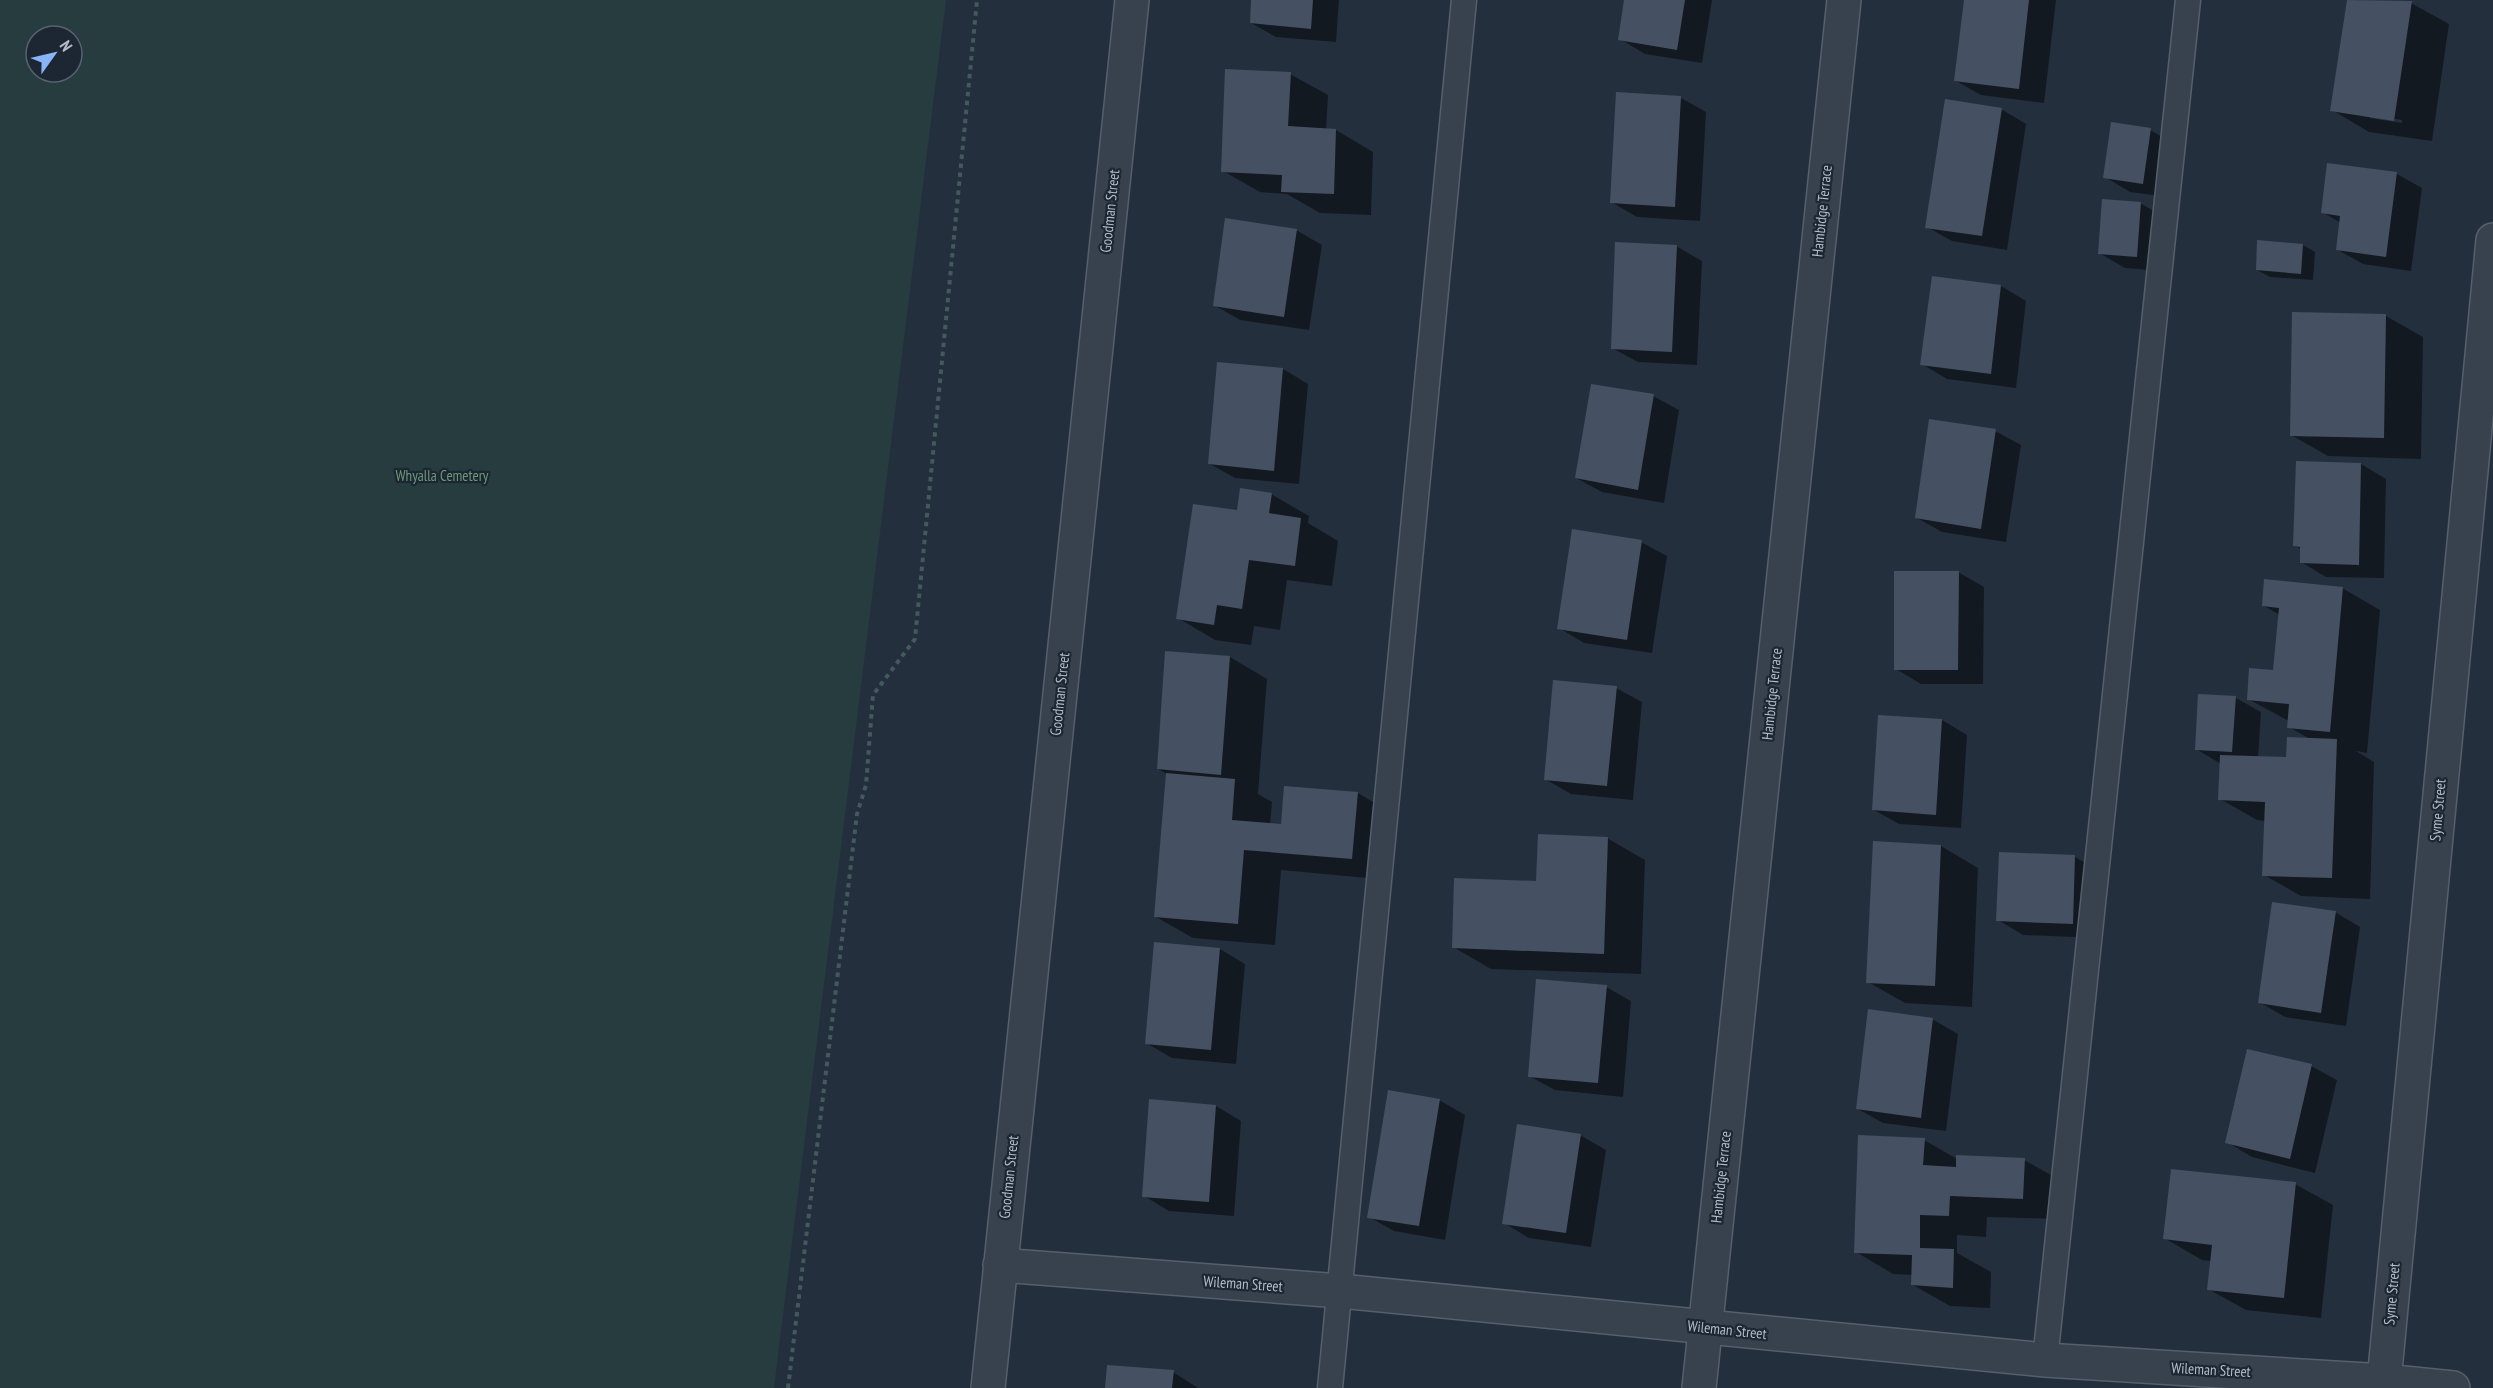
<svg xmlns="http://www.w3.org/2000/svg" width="2493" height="1388" font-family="'PT Sans Narrow',sans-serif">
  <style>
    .green { fill: #263c3f; fill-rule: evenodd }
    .shadow { fill: #0007; fill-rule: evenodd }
    .building { fill: #455162 }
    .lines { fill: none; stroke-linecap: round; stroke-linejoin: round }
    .lane-casing { stroke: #565f6c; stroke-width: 27 }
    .street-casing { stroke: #565f6c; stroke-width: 36 }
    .path { stroke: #44595c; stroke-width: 4; stroke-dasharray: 4.5 4.5; stroke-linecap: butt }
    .lane { stroke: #38414e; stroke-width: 24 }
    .street { stroke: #38414e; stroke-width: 33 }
    .labels { text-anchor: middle; stroke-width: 4.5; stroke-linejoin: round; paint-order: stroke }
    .street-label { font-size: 15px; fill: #b4bcc9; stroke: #1d2633 }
    .park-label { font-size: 15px; fill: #6b9a76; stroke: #1d2633 }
  </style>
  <rect width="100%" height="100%" fill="#242f3e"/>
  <path class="green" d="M0,0h946l-172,1388h-774zM36,36h36v36h-36z"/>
  <path class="shadow" d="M1253,0h86l-3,42 -60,-5 -25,-14z
    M1626,0h86l-10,63 -57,-9 -25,-15z
    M1965,0h91l-12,103 -63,-8 -25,-14z
    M2348,0l63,3 38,21 -17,117 -63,-9 -37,-22zM2370,115l32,5v3l-32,-5z
    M1290,74l38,21 -2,35h10l37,22 -2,63 -51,-2 -33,-19 -27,-2 -37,-21z
    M1681,98l25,14 -6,109 -63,-4 -26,-15z
    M2001,109l25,15 -19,126 -55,-9 -25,-14z
    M2150,130l25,14 -6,53 -39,-5 -25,-15z
    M2397,174l25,14 -11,83 -48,-7 -25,-14 3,-27 -19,-11z
    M2140,203l26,15 -4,53 -37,-3 -26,-15z
    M1296,230l26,15 -13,85 -69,-10 -26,-15z
    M2259,242l44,3 12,7 -2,28 -43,-3 -13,-7z
    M1676,246l26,15 -5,104 -59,-3 -26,-14z
    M1933,277l68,9 25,15 -10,87 -69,-9 -25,-15z
    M2293,314l93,2 37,21 -2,122 -93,-3 -37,-21z
    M1283,369l25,15 -9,100 -64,-6 -25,-14z
    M1653,396l26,14 -15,93 -62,-11 -26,-14z
    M1995,431l26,14 -15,97 -64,-10 -25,-14z
    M2297,462l64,2 25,15 -2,99 -58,-1 -25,-15v-13l-6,-3z
    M1271,494l38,22 -1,7 30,18 -6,45 -45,-6 -7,50 -26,-4 -3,19 -36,-5 -37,-22 61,-106z
    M1641,542l26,14 -15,97 -68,-10 -25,-15z
    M1958,572l26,15 -1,97h-62l-25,-15z
    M2342,588l38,22 -13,143 -11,-2 18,11 -4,137 -69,-3 -37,-21 2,-54 -9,-1 -37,-21 1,-35 -25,-15 40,-51 25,14 -3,46 30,1 22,-20 -21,-12v-6l-41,-22 26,-27 6,-57 -16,-9z
    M1230,657l37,22 -9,115 14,8 -2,23h12l76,-32 37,22 -6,65 -108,-10 -6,75 -82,-7 -37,-21 11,-143 -9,-5z
    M1616,688l26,14 -9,98 -62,-6 -26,-15z
    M1942,720l25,15 -6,93 -62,-4 -25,-14z
    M1607,838l38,22 -4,114 -150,-5 -38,-22z
    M1874,843l67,3 37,22 -6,139 -67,-4 -37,-21z
    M2075,857l25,14 -2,67 -75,-3 -25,-15z
    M2335,912l25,15 -14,99 -61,-9 -26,-15z
    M1220,949l25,15 -9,100 -64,-6 -26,-15z
    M1606,987l25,14 -8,96 -68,-7 -26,-14z
    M1932,1019l26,15 -12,97 -63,-8 -25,-14z
    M2311,1066l26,14 -22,93 -63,-16 -25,-15z
    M1439,1100l26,15 -20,125 -51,-9 -25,-14z
    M1216,1106l25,15 -7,95 -65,-5 -25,-15z
    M1580,1135l26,15 -15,97 -62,-9 -25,-15z
    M1924,1140l33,19 67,1 38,21 -2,38 -73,-2 -1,20 -29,-2v18l34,19 -1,36 -40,-2 -37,-21v-10l-20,-1 -37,-22z
    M2295,1184l38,21 -12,113 -75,-8 -38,-21 3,-28 -9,-1 -38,-22z
    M1173,1372l25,16h-91z"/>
  <path class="building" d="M1251,0h62l-2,29 -61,-6z
    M1624,0h61l-8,50 -59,-10z
    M1964,0h65l-10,89 -65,-8z
    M2347,0l65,1 -18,120 -64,-10z
    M1225,69l66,3 -3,54 48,3 -2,65 -53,-2 1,-17 -61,-3z
    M1616,92l65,4 -6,111 -65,-4z
    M1945,99l57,9 -20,128 -57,-8z
    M2111,122l40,6 -8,56 -40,-6z
    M2327,163l70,9 -11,85 -50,-7 4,-34 -19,-3z
    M2102,199l39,3 -4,55 -39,-3z
    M1225,218l72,11 -13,88 -71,-11z
    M2257,240l46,4 -2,30 -45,-4z
    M1615,242l62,3 -5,107 -61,-3z
    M1932,276l69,9 -10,89 -71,-9z
    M2292,312l94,2 -2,124 -94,-2z
    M1217,362l66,6 -9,103 -66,-7z
    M1591,384l63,10 -16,96 -63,-12z
    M1929,419l67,10 -15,100 -66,-11z
    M2296,461l65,2 -2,102 -59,-2v-16l-7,-1z
    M1240,488l32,5 -3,20 32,5 -6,48 -46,-6 -7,49 -25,-4 -3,20 -38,-6 17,-115 44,6z
    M1572,529l70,11 -15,100 -70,-11z
    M1894,571h65l-1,99h-64z
    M2264,579l79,8 -13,145 -43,-4 2,-24 -42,-4 2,-32 24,2 6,-62 -17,-2z
    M1165,651l65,5 -9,119 -64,-6z
    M1553,680l64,6 -10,100 -63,-6z
    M2198,694l38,2 -4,56 -37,-2z
    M1878,715l64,4 -6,96 -64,-5z
    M2287,737l50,2 -5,139 -70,-2 3,-74 -47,-2 2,-45 66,2z
    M1166,773l69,6 -3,41 49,4 3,-38 74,6 -6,67 -108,-9 -6,74 -84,-7z
    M1538,834l70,3 -4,117 -152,-6 2,-70 82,3z
    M1873,841l68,4 -6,141 -69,-3z
    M1999,852l76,3 -2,69 -77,-3z
    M2272,902l64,9 -15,102 -63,-10z
    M1154,942l66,6 -9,102 -66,-6z
    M1536,979l71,6 -9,98 -70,-6z
    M1868,1009l65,9 -12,100 -65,-9z
    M2247,1049l65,15 -22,95 -65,-16z
    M1388,1090l52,9 -21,127 -52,-8z
    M1149,1099l67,6 -7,97 -67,-5z
    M1517,1124l64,10 -15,99 -64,-9z
    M1858,1135l67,3 -2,27 33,2v-12l69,3 -2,41 -73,-3 -1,20 -29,-1v33l34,1 -1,39 -42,-3 1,-30 -58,-2z
    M2171,1169l125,13 -12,116 -77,-8 5,-45 -49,-6z
    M1107,1365l67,5 -2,18h-67z"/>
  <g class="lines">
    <g class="lane-casing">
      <path id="lane" d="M2045,1360l143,-1360
        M1330,1388l134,-1388"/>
    </g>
    <g class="street-casing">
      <path id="street" d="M1000,1265l340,26 705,69 339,21 69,7
        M2384,1381l109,-1141
        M988,1388l144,-1388
        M1699,1388l145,-1388"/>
    </g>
    <path class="path" d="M788,1388l69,-574 9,-29 7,-90 42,-56 62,-639"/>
    <use href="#lane" class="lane"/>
    <use href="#street" class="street"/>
  </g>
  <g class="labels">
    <g class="street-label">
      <text transform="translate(1110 211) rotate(-84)" y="5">Goodman Street</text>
      <text transform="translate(1822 211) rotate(-84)" y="5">Hambidge Terrace</text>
      <text transform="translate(1060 694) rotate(-84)" y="5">Goodman Street</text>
      <text transform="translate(1772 694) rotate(-84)" y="5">Hambidge Terrace</text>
      <text transform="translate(2438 810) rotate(-85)" y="5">Syme Street</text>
      <text transform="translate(1009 1177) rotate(-84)" y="5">Goodman Street</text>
      <text transform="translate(1721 1177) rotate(-84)" y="5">Hambidge Terrace</text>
      <text transform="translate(1243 1284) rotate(4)" y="5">Wileman Street</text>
      <text transform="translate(2392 1294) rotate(-85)" y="5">Syme Street</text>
      <text transform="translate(1727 1330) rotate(6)" y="5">Wileman Street</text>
      <text transform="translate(2211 1370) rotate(3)" y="5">Wileman Street</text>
    </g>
    <g class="park-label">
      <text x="442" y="481">Whyalla Cemetery</text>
    </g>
  </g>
  <g transform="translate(54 54) rotate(56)"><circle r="28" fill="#1d2633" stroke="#59626f" stroke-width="1.5"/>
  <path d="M0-4.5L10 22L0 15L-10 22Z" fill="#8ab4f8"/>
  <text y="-9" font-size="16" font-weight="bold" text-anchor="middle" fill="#b4bcc9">N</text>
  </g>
</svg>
